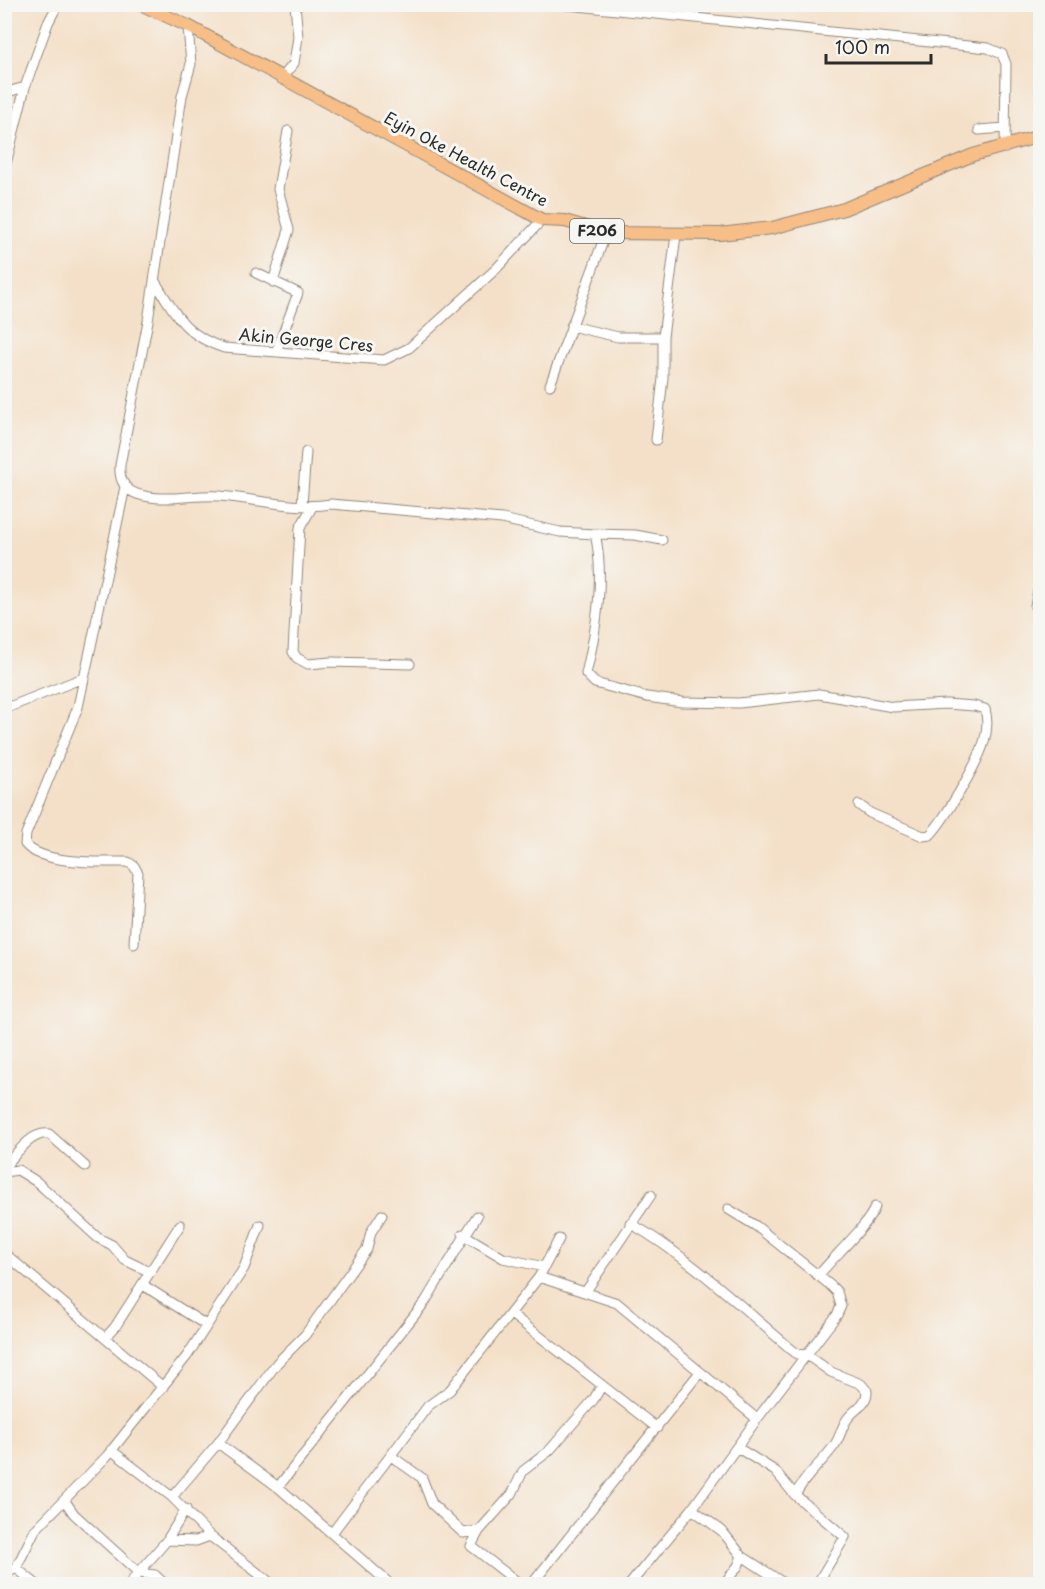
<svg xmlns="http://www.w3.org/2000/svg" width="1045" height="1589" font-family="'Playpen Sans',sans-serif">
  <style>
    .lines { fill: none; stroke-linecap: round; stroke-linejoin: round }
    .minor-casing { stroke: #90867a; stroke-width: 11 }
    .major-casing { stroke: #90867a; stroke-width: 14 }
    .minor { stroke: #fff; stroke-width: 9 }
    .major { stroke: #f7be87; stroke-width: 12 }
    .labels { text-anchor: middle; stroke-width: 6; stroke-linejoin: round; paint-order: stroke }
    .shield { fill: #f6f6f2; stroke: #686867; stroke-width: 1.5 }
    .shield-label { font-size: 15px; font-weight: bold; fill: #2b2b2b }
    .street-label { font-size: 16px; fill: #2b2b2b; stroke: #f6f6f2 }
  </style>
  <rect width="100%" height="100%" fill="#f6f6f2"/>
  <filter id="ink" filterUnits="userSpaceOnUse"><feTurbulence type="fractalNoise" baseFrequency=".0167" numOctaves="2"/><feDisplacementMap in="SourceGraphic" scale="12" xChannelSelector="R" yChannelSelector="G"/><feConvolveMatrix kernelMatrix="1 2 1 2 8 2 1 2 1" color-interpolation-filters="sRGB"/></filter>
  <filter id="wash" filterUnits="userSpaceOnUse"><feTurbulence type="fractalNoise" baseFrequency=".008" numOctaves="4" result="noise"/><feDisplacementMap in="SourceGraphic" scale="24" xChannelSelector="R" yChannelSelector="G"/><feGaussianBlur stdDeviation="1.35" result="paint"/><feColorMatrix in="noise" values="0 0 0 0 0 0 0 0 0 0 0 0 0 0 0 0 0 1.4 0 .05"/><feComposite in="paint" operator="in"/></filter>
  <g filter="url(#wash)">
    <rect width="100%" height="100%" fill="#f4e0c8"/>
  </g>
  <g filter="url(#ink)">
    <g class="lines">
      <g class="minor-casing">
        <path id="minor" d="M558,4l430,44 14,6 4,10 -1,84
          M188,26l3,38 -9,32 -34,225 -28,144c-1,13 3,24 17,29 27,9 56,0 83,2 36,3 75,14 111,8l171,15 58,13 35,2c10,42 1,98 -9,140l9,9 52,14 35,5 57,1 80,-9 74,13 53,-3 28,2 11,3c3,11 2,23 -1,33 -6,21 -39,77 -54,93l-7,1 -53,-23 -11,-8
          M281,79l13,-16 4,-26 -3,-33
          M4,93l21,-6
          M979,130l26,-2
          M4,172l21,-85 23,-64 10,-19
          M256,273l42,20 -22,59
          M154,280c21,33 30,55 70,68l160,12 25,-12 87,-79 46,-49
          M273,282l16,-52 -11,-41 10,-58
          M571,326l47,11h45
          M550,385l56,-152
          M656,440l7,-62v-41l13,-102
          M125,487l-47,220 -52,127 -1,10c17,21 77,18 103,18l6,4 4,7 -4,71
          M302,505l4,-53
          M312,507l-12,21 -6,105 -1,19 4,6 11,6 23,-2 79,2
          M595,534l40,1 27,5
          M1040,581l-5,25 5,2
          M4,709l79,-31
          M4,1167c12,-12 27,-36 45,-33l36,32
          M4,1172l14,-2 19,12 61,56 14,7 13,15 25,12
          M630,1223c61,35 113,86 167,131l10,1 24,17 30,12 6,7c0,15 -14,18 -21,30 -5,8 -6,17 -12,25 -13,18 -27,27 -39,49
          M463,1234l40,24 41,9
          M4,1253l159,134
          M818,1276c14,-18 50,-50 57,-69
          M539,1277l78,26 140,116
          M143,1285l63,40
          M586,1291l65,-96
          M511,1314l146,114
          M105,1338l10,-11 65,-102
          M218,1443l60,44 112,97
          M738,1448l37,23 20,24 50,42 -28,47
          M111,1450l61,47 38,39 62,48
          M391,1456l31,22 10,26 31,29 16,-2
          M278,1487l147,-185 52,-86
          M172,1497l46,-54 59,-80 28,-28 62,-86 4,-17 11,-17
          M65,1501l9,13 65,59 16,2 10,9
          M692,1509l30,22 20,25 -4,10 -14,18
          M332,1533l96,-127 22,-16 89,-113 20,-38
          M167,1540l29,1 14,-5
          M742,1556l43,28
          M16,1568l20,16
          M4,1575l12,-7 19,-38 72,-74 80,-100 57,-88 16,-43
          M129,1584l38,-44 19,-31
          M520,1584l-49,-38 8,-15 33,-37 11,-23 26,-20 45,-52 8,-14
          M532,1584l168,-212
          M630,1584l62,-75 65,-90 80,-104 4,-9 -4,-14 -7,-7 -74,-59 -28,-17"/>
      </g>
      <g class="major-casing">
        <path id="major" d="M140,4l48,22 354,194 23,1 41,12 114,1 52,-6 72,-19 129,-54 67,-19"/>
      </g>
      <use href="#minor" class="minor"/>
      <use href="#major" class="major"/>
    </g>
  </g>
  <g class="labels">
    <rect class="shield" x="570" y="219" width="54" height="24" rx="4.5"/>
    <g class="shield-label">
      <text x="597" y="236">F206</text>
    </g>
    <g class="street-label">
      <text transform="translate(466 159) rotate(28)" y="6">Eyin Oke Health Centre</text>
      <text transform="translate(306 340) rotate(5)" y="6">Akin George Cres</text>
    </g>
  </g>
  <rect width="1045" height="1589" fill="none" stroke="#f6f6f2" stroke-width="24"/>
  <path d="M826 54v9h105v-9" fill="none" stroke="#2b2b2b" stroke-width="3"/>
  <text x="835" y="54" font-size="18" fill="#2b2b2b" stroke="#f6f6f2" stroke-width="4.5" paint-order="stroke">100 m</text>
</svg>
